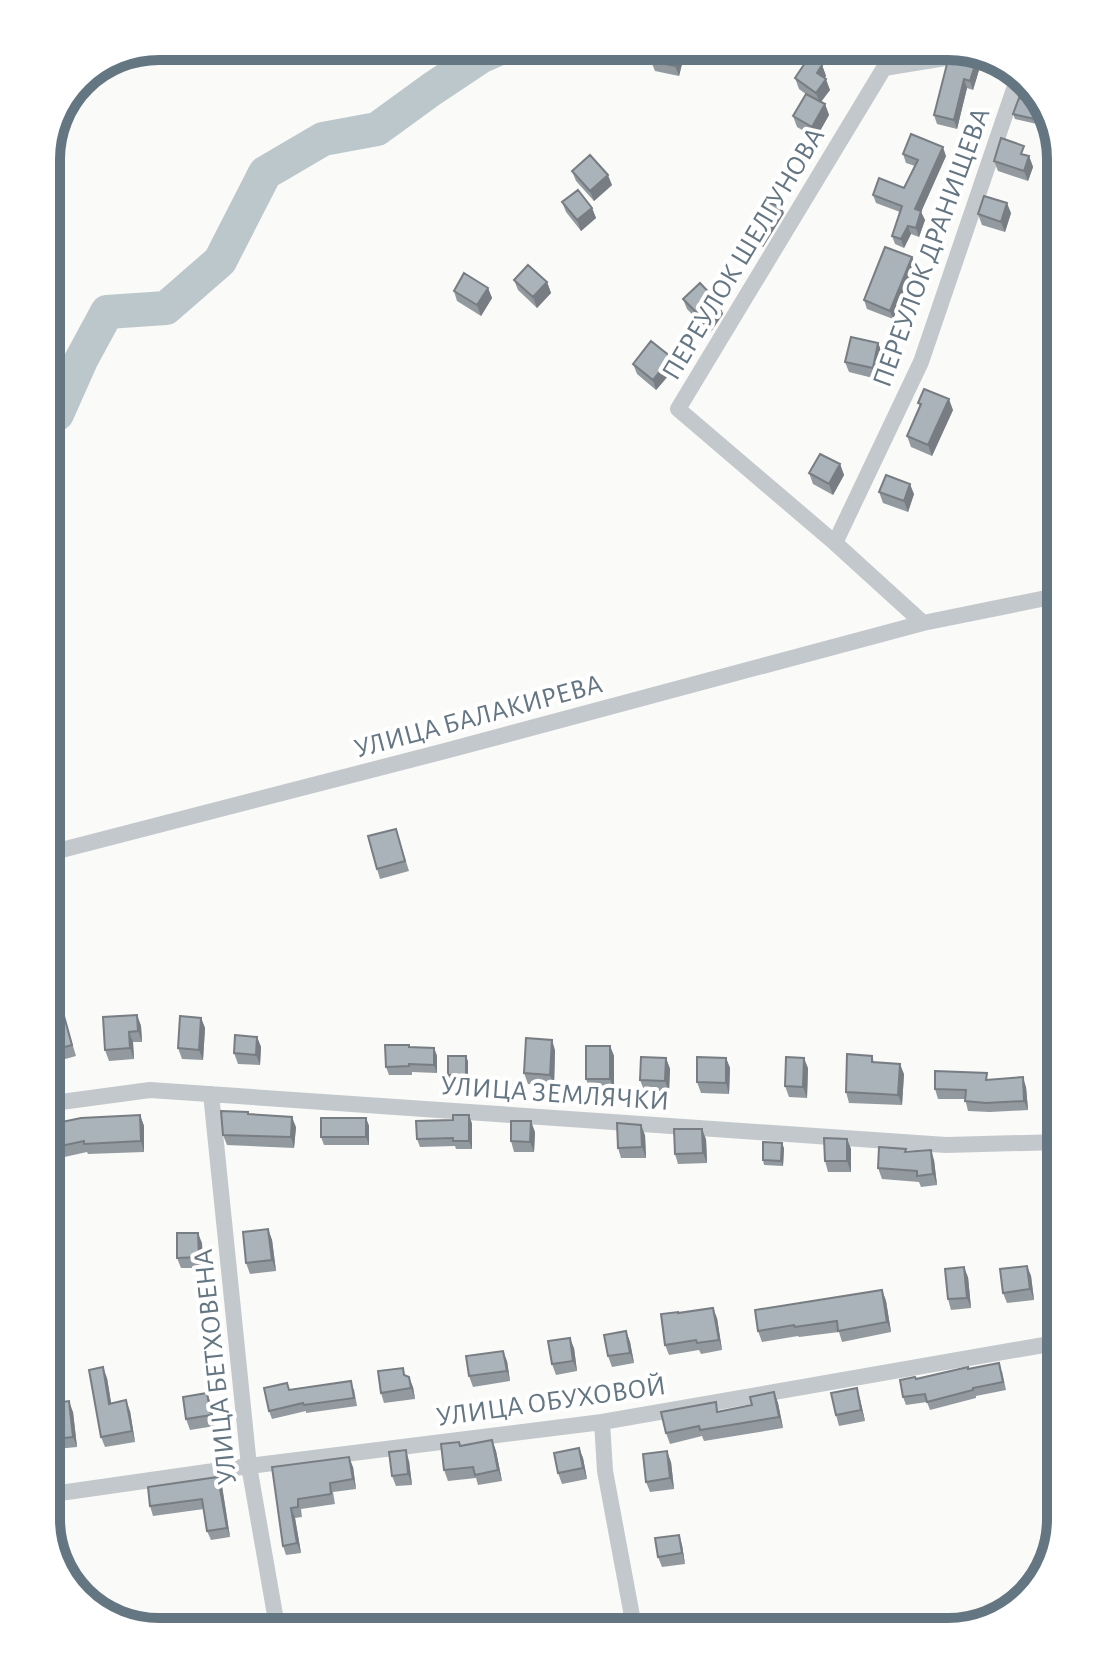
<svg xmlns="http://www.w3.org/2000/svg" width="1107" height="1678" font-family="'Alegreya Sans',sans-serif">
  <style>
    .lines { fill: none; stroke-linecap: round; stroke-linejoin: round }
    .river { stroke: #bbc7cb; stroke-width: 34 }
    .street { stroke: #c3c8cc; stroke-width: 16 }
    .wall { fill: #929a9f }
    .shaded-wall { fill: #777d82 }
    .building { fill: #aab3b9; stroke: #777d82; stroke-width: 2 }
    .labels { text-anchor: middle; stroke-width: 8; stroke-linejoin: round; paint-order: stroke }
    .street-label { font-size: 28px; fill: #657683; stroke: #fff }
    .rim { fill: none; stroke: #657683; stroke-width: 10 }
  </style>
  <rect width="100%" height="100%" fill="#fafaf8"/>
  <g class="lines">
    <path class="river" d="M46,422l11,-8 24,-54 26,-48 59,-4 54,-47 45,-88 58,-34 54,-10 55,-40 48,-32 25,-11"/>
    <path class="street" d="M835,543l-157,-134 206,-341 92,-15
      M923,623l-88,-80 86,-181 95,-279 5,-6
      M46,854l399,-103 478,-128 138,-28
      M211,1094l38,372 29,166
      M46,1104l104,-14 796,55 115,-3
      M602,1422l3,49 30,161
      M46,1495l203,-29 353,-44 459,-80"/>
  </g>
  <path class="wall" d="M683,60l-4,16 -24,-5 -4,-10z
    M976,62l3,8 -6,20 -6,-2 -10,41 -20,-5 -3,-9z
    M822,65l4,11 -2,2 6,12 -9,12 4,2 4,11 -13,23 -19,-11 -4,-11 14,-21 -8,-6 -4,-11z
    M1038,104l2,5 -3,15 -22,-5 -2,-5z
    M903,154l43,2 -25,56 4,8 -6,17 -8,-3 -7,14 -9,-4 -3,-8 8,-24 -24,-9 -3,-8 31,-7 11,-22 -9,-3z
    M1028,156h1l4,11 -5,14 -30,-10 -4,-10z
    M572,171l40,14 -18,16 -18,-20z
    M562,202l30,6 4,10 -15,13 -15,-19z
    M784,213l-21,34 -14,-8 -2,-6z
    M1011,213l-6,19 -23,-7 -4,-11z
    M912,257l4,9 -23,53 -26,-10 -3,-9z
    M514,280l33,2 4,11 -14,15 -19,-18z
    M488,288l4,10 -11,18 -24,-15 -3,-10z
    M683,299l36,4 4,11 -13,19 -23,-24z
    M878,343l4,10 -5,26 -28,-7 -4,-10z
    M671,357l4,11 -19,22 -19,-16 -4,-10z
    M918,403l35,7 -21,46 -21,-9 -4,-11 13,-30z
    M840,464l4,11 -11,20 -20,-11 -4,-11z
    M879,492l35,2 -6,18 -25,-9z
    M396,829l13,42 -29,8 -3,-10z
    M137,1015l4,11 1,16h-9l1,17 -25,2 -4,-11z
    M64,1016l12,40 -25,7 -5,-13z
    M201,1018l4,10 -2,32 -21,-1 -4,-11z
    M257,1037l4,10 -1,18 -22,-1 -4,-11z
    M610,1046l4,10v33h-24l-4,-10z
    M409,1047l25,1 3,8v17l-25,-1v3h-23l-3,-8z
    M555,1050l-1,36 -26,-2 -4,-11z
    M872,1056l2,6 30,12 -2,31 -53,-2 -3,-11z
    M666,1058l4,11 -1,23 -25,-2 -4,-10z
    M726,1058l4,10 -1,26 -28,-1 -4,-11z
    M468,1061v19h-18l-2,-5z
    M808,1068l-1,30 -18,-1 -4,-11z
    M989,1079l37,8 2,23 -38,2 -22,-1 -3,-12h-27l-3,-10z
    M248,1112l1,2 47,13 -2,21 -67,-3 -4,-10z
    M140,1115l4,11v26l-56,2 -1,-2 -27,6 -1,-4 -13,2v-30z
    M469,1115l3,9v25h-16l-1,-3 -35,1 -3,-8 36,-19z
    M366,1118l3,8v19h-45l-3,-8z
    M535,1132l-1,20h-20l-3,-11z
    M645,1135l1,23h-25l-3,-10z
    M706,1139l1,24 -29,1 -3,-10z
    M847,1139l4,10v23h-23l-3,-11z
    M784,1148l-1,18 -19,-1 -1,-5z
    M906,1149l1,3 27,8 3,25 -16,2 -2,-5 -37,-3 -4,-11z
    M268,1229l4,11 4,31 -26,3 -4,-11z
    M202,1243l1,25h-22l-4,-10z
    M1027,1266l4,10 3,24 -27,3 -4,-10z
    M968,1277l3,31 -20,2 -3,-11z
    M882,1290l4,11 5,31 -49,10 -3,-10 -40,5 -1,-1 -36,6 -4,-11z
    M678,1313l39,5 5,32 -21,4 -2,-4 -30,5 -4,-10z
    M626,1331l4,11 4,21 -22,4 -4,-11z
    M574,1348l3,23 -21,4 -4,-11z
    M507,1361l3,20 -37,6 -4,-11z
    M968,1369l34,2 4,19 -30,6v2l-46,12 -3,-8 -21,3 -3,-8 13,-18z
    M107,1378l4,25 19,8 5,31 -30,5 -4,-10z
    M413,1387l2,12 -31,4 -3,-10z
    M354,1389l3,17 -51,7v-2l-34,8 -3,-8 20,-21z
    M774,1392l4,11 5,25 -79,13 -2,-5 -32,8 -4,-11 53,-22 33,-6z
    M860,1399l5,22 -26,5 -3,-11z
    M46,1404l27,8 4,35 -31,3z
    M211,1404l4,22 -25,4 -4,-11z
    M492,1440l4,11 6,30 -24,4 -2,-7 -28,3 -4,-11 15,-28 2,4z
    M579,1448l4,10 4,21 -25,5 -4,-11z
    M409,1461l3,24 -16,1 -4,-10z
    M671,1462l3,27 -24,3 -4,-10z
    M272,1467h81l3,22 -23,3 2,12 -34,5 1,8 -7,1 6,35 -15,2 -3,-9z
    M218,1477l4,9 8,51 -19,3 -4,-9 -3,-22 -51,7 -3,-10z
    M682,1545l3,19 -23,3 -4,-10z"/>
  <path class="shaded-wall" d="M679,49l4,11 -4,16 -4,-10z
    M976,62l3,8 -6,20 -3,-9z
    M822,65l4,11 -5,8 -4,-11z
    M826,79l4,11 -10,13 -4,-10z
    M964,79l3,9 -10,41 -3,-9z
    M825,104l4,11 -13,23 -4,-11z
    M1038,104l2,5 -3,15 -2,-5z
    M943,147l3,9 -25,56 4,8 -6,17 -3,-9 -1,-19z
    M1029,156l4,11 -5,14 -4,-10z
    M608,175l4,10 -18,16 -4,-10z
    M1007,203l4,10 -6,19 -4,-10z
    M592,208l4,10 -15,13 -4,-11z
    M782,208l2,5 -21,34 -2,-5z
    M908,226l3,8 -7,14 -3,-9z
    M912,257l4,9 -23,53 -3,-8z
    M547,282l4,11 -14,15 -4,-11z
    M488,288l4,10 -11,18 -4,-11z
    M719,303l4,11 -13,19 -4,-11z
    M878,343l4,10 -5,26 -4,-11z
    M671,357l4,11 -19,22 -3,-10z
    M949,399l4,11 -21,46 -4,-11z
    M840,464l4,11 -11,20 -4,-11z
    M910,484l4,10 -6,18 -4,-11z
    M137,1015l4,11 1,16 -4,-11z
    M201,1018l4,10 -2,32 -4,-10z
    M129,1032l4,10 1,17 -4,-11z
    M257,1037l4,10 -1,18 -4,-10z
    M552,1040l3,10 -1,36 -4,-11z
    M610,1046l4,10v33l-4,-10z
    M434,1048l3,8v17l-3,-8z
    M466,1056l2,5v19l-2,-5z
    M666,1058l4,11 -1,23 -4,-11z
    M726,1058l4,10 -1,26 -3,-11z
    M804,1058l4,10 -1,30 -4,-11z
    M900,1064l4,10 -2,31 -4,-10z
    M1023,1077l3,10 2,23 -4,-9z
    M140,1115l4,11v26l-3,-11z
    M469,1115l3,9v25l-3,-8z
    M292,1117l4,10 -2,21 -3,-11z
    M366,1118l3,8v19l-3,-8z
    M531,1121l4,11 -1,20 -4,-10z
    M641,1125l4,10 1,23 -4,-11z
    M702,1129l4,10 1,24 -4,-10z
    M847,1139l4,10v23l-4,-11z
    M782,1143l2,5 -1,18 -2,-5z
    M931,1150l3,10 3,25 -4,-11z
    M268,1229l4,11 4,31 -4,-11z
    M198,1233l4,10 1,25 -4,-11z
    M1027,1266l4,10 3,24 -4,-11z
    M964,1267l4,10 3,31 -4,-10z
    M882,1290l4,11 5,31 -4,-10z
    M713,1308l4,10 5,32 -3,-10z
    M626,1331l4,11 4,21 -4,-10z
    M570,1338l4,10 3,23 -4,-10z
    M503,1351l4,10 3,20 -3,-10z
    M103,1367l4,11 6,36 -4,-10z
    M409,1377l4,10 2,12 -4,-11z
    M857,1388l3,11 5,22 -4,-11z
    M774,1392l4,11 5,25 -4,-11z
    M207,1393l4,11 4,22 -4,-11z
    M126,1400l4,11 5,31 -3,-11z
    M69,1401l4,11 4,35 -4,-10z
    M492,1440l4,11 6,30 -4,-11z
    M579,1448l4,10 4,21 -4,-11z
    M406,1450l3,11 3,24 -4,-11z
    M667,1451l4,11 3,27 -4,-11z
    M349,1457l4,10 3,22 -3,-10z
    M218,1477l4,9 8,51 -3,-9z
    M291,1508l4,10 6,35 -4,-10z
    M679,1535l3,10 3,19 -3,-11z"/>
  <path class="building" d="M654,46h10l15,3 -4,17 -24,-5z
    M809,57l13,8 -5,8 9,6 -10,14 -21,-15z
    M962,57l14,5 -6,19 -6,-2 -10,41 -20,-5 14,-55z
    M806,94l19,10 -13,23 -19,-11z
    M1019,98l19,6 -3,15 -22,-5z
    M911,134l32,13 -28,62 6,2 -5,17 -8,-2 -7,13 -9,-3 10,-30 -29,-11 6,-17 25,10 14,-28 -15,-6z
    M1001,138l23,8 -3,8 8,2 -5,15 -30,-10z
    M590,155l18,20 -18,16 -18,-20z
    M578,190l14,18 -15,12 -15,-18z
    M984,196l23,7 -6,19 -23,-8z
    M766,201l16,7 -21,34 -14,-9z
    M885,247l27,10 -22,54 -26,-11z
    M528,265l19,17 -14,15 -19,-17z
    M464,273l24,15 -11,17 -23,-14z
    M700,283l19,20 -13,19 -23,-23z
    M851,337l27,6 -5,25 -28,-6z
    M651,341l20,16 -18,23 -20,-16z
    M924,389l25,10 -21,46 -21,-9 14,-32 -3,-1z
    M820,454l20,10 -11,20 -20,-11z
    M886,475l24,9 -6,17 -25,-9z
    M396,829l9,32 -28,8 -9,-33z
    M137,1015l1,16 -9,1 1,16 -25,2 -2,-33z
    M64,1016l8,29 -25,7 -1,-31z
    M180,1016l21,2 -2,32 -21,-2z
    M235,1035l22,2 -1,18 -22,-2z
    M526,1038l26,2 -2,35 -26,-2z
    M385,1045h24v2l25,1v17l-25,-1v2l-23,1z
    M586,1046h24v33h-24z
    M847,1054l25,2v6l28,2 -2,31 -52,-3z
    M448,1056h18v19h-18z
    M641,1057l25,1 -1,23 -25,-1z
    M697,1057l29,1v25l-29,-1z
    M786,1057l18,1 -1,29 -18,-1z
    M935,1071l52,2 -1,7 37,-3 1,24 -38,2 -21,-2 1,-11 -31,-1z
    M221,1111l27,1v2l44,3 -1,20 -68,-2z
    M140,1115l1,26 -57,3v-3l-28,6v-3l-10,1v-19h6v-2l29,-6z
    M453,1115h16v26h-16v-3l-36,1 -1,-18 37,-1z
    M321,1118h45v19h-45z
    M511,1121h20l-1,21 -19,-1z
    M617,1123l24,2 1,22 -24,1z
    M674,1129h28l1,24 -28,1z
    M824,1138l23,1v22h-22z
    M763,1142l19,1 -1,18 -18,-1z
    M879,1147l27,2 -1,3 26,-2 2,24 -16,2v-5l-39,-3z
    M268,1229l4,31 -26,3 -3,-31z
    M177,1233h21l1,24 -22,1z
    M1027,1266l3,23 -27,4 -3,-24z
    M964,1267l3,31 -19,1 -3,-30z
    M882,1290l5,32 -49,9 -1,-10 -42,6 -1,-2 -36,6 -3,-21z
    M713,1308l6,32 -22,3 -1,-3 -31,5 -4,-31 17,-2v1z
    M626,1331l4,22 -22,3 -4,-21z
    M570,1338l3,23 -21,3 -4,-23z
    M503,1351l4,20 -38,5 -3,-20z
    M999,1363l4,19 -30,6v2l-46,12 -2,-8 -22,3 -3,-17 15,-3 1,2 52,-12v2z
    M103,1367l6,37 17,-4 6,31 -31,6 -12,-67z
    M403,1368l1,7 5,2 2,11 -30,5 -3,-22z
    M351,1381l3,17 -50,7 -1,-2 -34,8 -5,-23 23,-5 2,7z
    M857,1388l4,22 -25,5 -5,-22z
    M774,1392l5,25 -79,13 -1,-4 -33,7 -5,-21 55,-10 1,10 35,-7 -2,-8z
    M207,1393l4,22 -25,4 -3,-22z
    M69,1401l4,36 -27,3v-36z
    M492,1440l6,30 -23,5 -2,-8 -29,3 -3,-26 18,-2 1,4z
    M579,1448l4,20 -25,5 -4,-20z
    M406,1450l2,24 -16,2 -3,-24z
    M667,1451l3,27 -24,4 -3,-28z
    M349,1457l4,22 -23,4 1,11 -33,5v8l-7,1 6,35 -14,3 -11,-79z
    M218,1477l9,51 -20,3 -5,-32 -52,7 -2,-19z
    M679,1535l3,18 -24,4 -3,-19z
    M242,1619l1,13h-29l-1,-10z"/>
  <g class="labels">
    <g class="street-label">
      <text transform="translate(930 247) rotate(-70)" y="10">ПЕРЕУЛОК ДРАНИЩЕВА</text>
      <text transform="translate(742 253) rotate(-59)" y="10">ПЕРЕУЛОК ШЕЛГУНОВА</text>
      <text transform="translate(478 715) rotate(-15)" y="10">УЛИЦА БАЛАКИРЕВА</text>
      <text transform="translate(555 1092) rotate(4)" y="10">УЛИЦА ЗЕМЛЯЧКИ</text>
      <text transform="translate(214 1367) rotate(-96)" y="10">УЛИЦА БЕТХОВЕНА</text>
      <text transform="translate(551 1400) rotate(-8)" y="10">УЛИЦА ОБУХОВОЙ</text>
    </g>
  </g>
  <path d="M0 0H1107V1678H0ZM159 60H948A99 99 0 0 1 1047 159V1519A99 99 0 0 1 948 1618H159A99 99 0 0 1 60 1519V159A99 99 0 0 1 159 60Z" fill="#fff" fill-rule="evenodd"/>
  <path class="rim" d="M159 60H948A99 99 0 0 1 1047 159V1519A99 99 0 0 1 948 1618H159A99 99 0 0 1 60 1519V159A99 99 0 0 1 159 60Z"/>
</svg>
